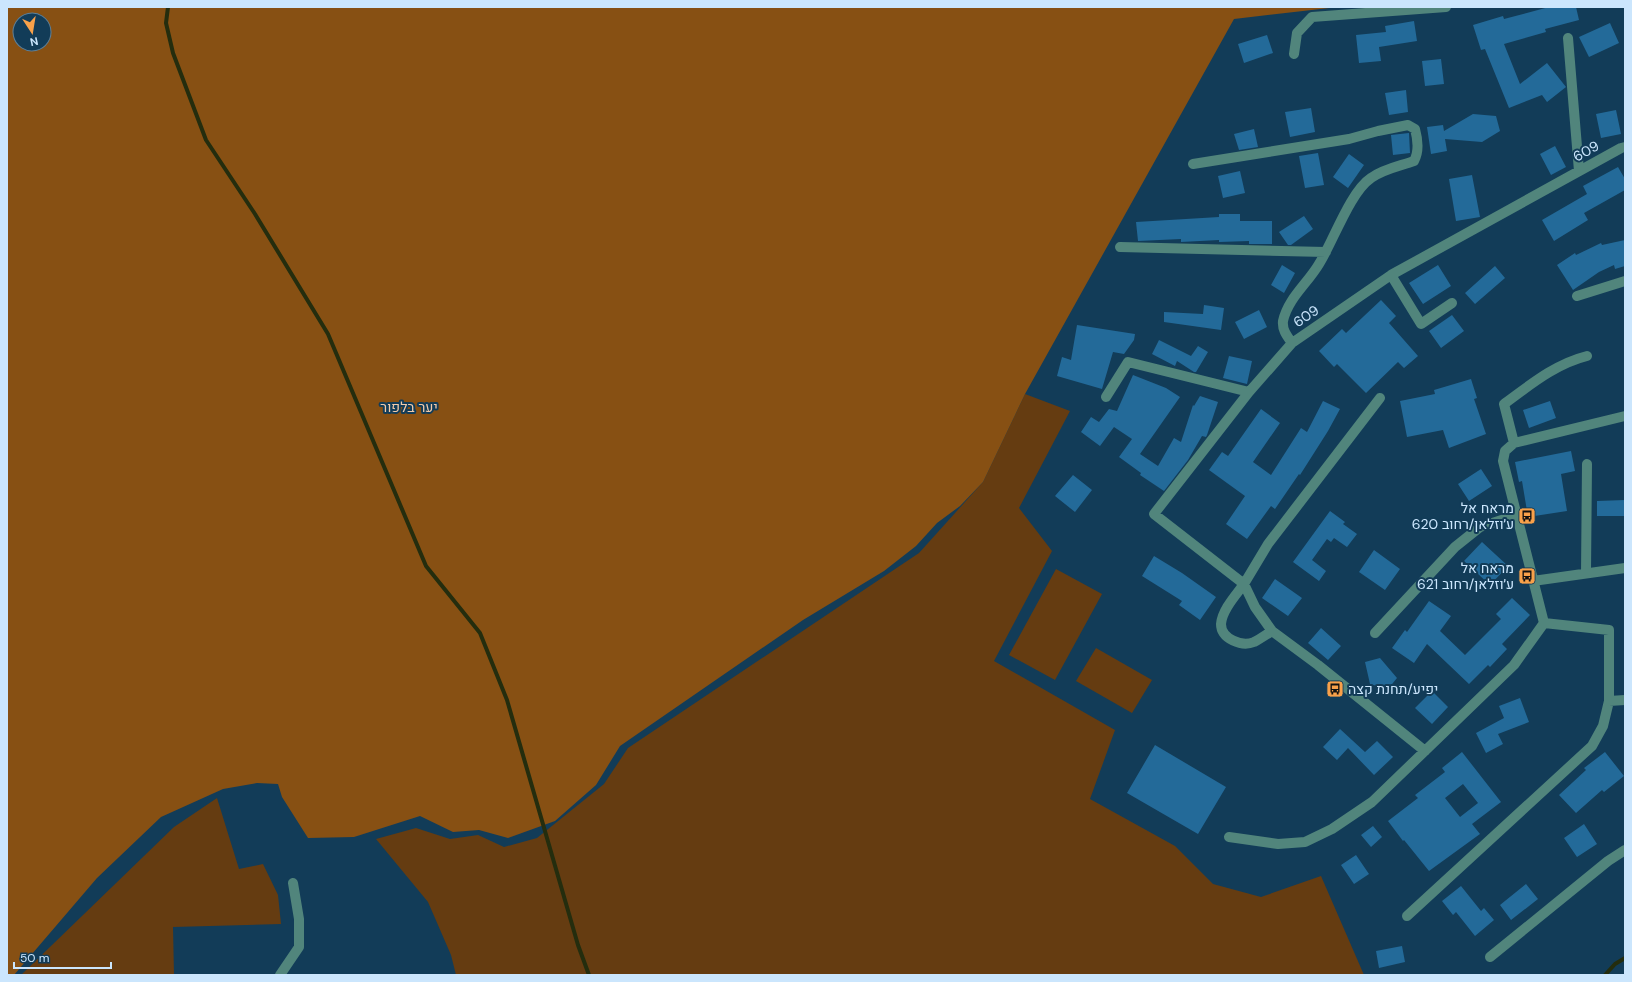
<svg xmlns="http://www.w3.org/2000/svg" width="1632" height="982" font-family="'DM Sans',Heebo,sans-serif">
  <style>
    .green { fill: #653c11 }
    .forest { fill: #875013; fill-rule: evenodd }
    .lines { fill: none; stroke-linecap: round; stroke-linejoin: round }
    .stream { stroke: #242d0e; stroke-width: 4 }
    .building { fill: #236a99; fill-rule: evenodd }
    .minor { stroke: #51857c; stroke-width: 10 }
    .labels { text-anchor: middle; stroke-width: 4; stroke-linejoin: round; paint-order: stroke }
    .street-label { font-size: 14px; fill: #cbe6fd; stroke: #123c58 }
    .park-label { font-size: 14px; fill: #f2cbaa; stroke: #123c58 }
    .poi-label { font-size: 14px; fill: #cbe6fd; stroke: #123c58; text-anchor: end }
  </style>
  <rect width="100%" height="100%" fill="#123c58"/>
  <path class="green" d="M1025,394l45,17 -51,97 33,43 -58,110 121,69 -25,69 85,47 38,38 48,13 60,-21 43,99h-908l-5,-20 -23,-53 -52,-63 40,-11 34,11 28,-4 26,12 33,-9 67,-54 24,-36 291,-195 64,-71z
    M1056,569l46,25 -47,86 -46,-25z
    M1096,648l56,32 -20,33 -56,-32z
    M217,798l22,71 24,-5 15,31 3,29 -108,3 1,48h-153l153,-148z"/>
  <path class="forest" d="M7,7h1331l-104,12 -209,375 -42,88 -23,24 -23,17 -21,23 -32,25 -81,49 -183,126 -24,39 -41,36 -47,17 -29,-8 -26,2 -33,-16 -66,21 -46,1 -26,-41 -4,-13 -21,-1 -34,6 -62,28 -64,61 -83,97h-7zM20,20h24v24h-24z"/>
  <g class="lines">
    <path class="stream" d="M168,7l-2,16 7,30 33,87 49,74 73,120 98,232 54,67 27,67 71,245 11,30
      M1605,975l10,-11 10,-6"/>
  </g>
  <path class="building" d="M1549,7h27l3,13 -34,9 1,3 -42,12 16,40 27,-21 19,24 -19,15 -5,-7 -33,13 -24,-59 -4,1 -8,-25 30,-9 1,3z
    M1414,21l3,20 -38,6 2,14 -22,2 -3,-28 30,-3 -1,-6z
    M1610,23l9,20 -30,14 -10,-20z
    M1267,35l6,18 -29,10 -6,-19z
    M1441,59l3,25 -19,2 -3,-25z
    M1406,90l2,22 -19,3 -4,-22z
    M1311,108l4,24 -25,5 -5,-25z
    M1616,110l5,24 -20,4 -5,-24z
    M1473,114l23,2 4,15 -18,11 -37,-3 2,12 -16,3 -4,-27 16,-2 1,6z
    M1254,129l4,18 -19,3 -5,-16z
    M1409,133l1,20 -17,2 -2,-20z
    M1555,146l11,21 -15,8 -11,-21z
    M1318,153l6,32 -19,3 -6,-32z
    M1349,154l15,11 -16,23 -15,-11z
    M1618,167l7,12v11l-41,23 4,7 -34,21 -12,-21 45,-26 -4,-8z
    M1240,171l5,22 -22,5 -5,-22z
    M1472,175l8,42 -24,4 -7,-42z
    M1219,214h21v7h32v23h-23v-3l-30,1v-2l-38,2v-3l-43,2 -2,-19 83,-5z
    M1304,216l9,13 -22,16h-3l-9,-13z
    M1625,240v26l-10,3 -1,-4 -15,7 -26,18 -16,-25 18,-12 1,2 25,-12 1,2z
    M1282,265l13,8 -11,20 -13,-8z
    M1438,265l13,21 -28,18 -14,-21z
    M1495,266l10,12 -30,26 -10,-11z
    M1381,300l15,16 -7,7 29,33 -14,12 -6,-6 -32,31 -29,-29 -3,3 -15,-16 23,-22 4,4z
    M1204,305l20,3 -3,22 -57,-8v-10l39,2z
    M1259,310l8,17 -23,12 -9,-17z
    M1452,315l12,16 -23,17 -12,-17z
    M1077,325l58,9 -1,6 -10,14 -11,-2 -11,37 -45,-13 5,-19 9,3z
    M1159,340l32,16 7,-10 10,6 -12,20h-2l-17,-11 -2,5 -23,-12z
    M1229,356l23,5 -5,23 -24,-6z
    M1133,375l33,13 14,9 -40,57 18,12 16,-28 7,4 12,-37 1,1 6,-10 18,6 -11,33 -1,2 -4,-1 -14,24 -24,31 -24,-16 1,-2 -22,-16 13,-18 -18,-12 -14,19 -19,-14 10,-15 8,5 10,-13 8,2z
    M1471,379l6,19 -3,1 12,35 -37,14 -6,-18 -36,7 -7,-36 35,-7 -1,-4z
    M1323,401l17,8 -12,22 -28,44 -1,-1 -24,35 -4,-3 -24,33 -21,-15 19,-28 -36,-26 13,-18 6,4 33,-47 19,14 -27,39 18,13 30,-47 6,4z
    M1550,401l6,17 -27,10 -6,-18z
    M1571,451l4,20 -14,3 6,37 -39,6 -6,-36 -3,1 -4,-20z
    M1481,469l11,17 -23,15 -11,-17z
    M1073,475l19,15 -17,22 -20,-16z
    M1625,500v16h-28v-15z
    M1330,511l15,11 -2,2 14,10 -10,13 -13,-9 -3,4 -4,-3 -15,21 14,11 -7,10 -26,-19z
    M1482,542l26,24 -18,19 -26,-24z
    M1374,550l26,19 -15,21 -26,-18z
    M1154,556l28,17 34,24 -16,23 -21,-15 3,-4 -40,-25z
    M1275,579l27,19 -14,18 -26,-18z
    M1512,598l18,17 -28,29 5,5 -17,18 -2,-2 -19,19 -42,-40 -13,19 -22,-15 13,-18 2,2 22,-31 22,15 -11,15 25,24 36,-36 -5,-5z
    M1321,628l20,18 -13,14 -20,-17z
    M1380,658l17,20 -9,11 -18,-5 -5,-22z
    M1432,691l16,16 -16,17 -17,-16z
    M1520,698l9,24 -31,12 5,10 -17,9 -10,-20 28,-15 -5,-12z
    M1340,729l25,23 12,-11 16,16 -19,18 -26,-27 -11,12 -14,-13z
    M1155,745l71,42 -28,47 -71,-41z
    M1462,752l39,50 -29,22 8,10 -51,37 -25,-31 -1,1 -15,-20 30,-23 -3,-3 30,-23 -3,-4zM1463,784l15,19 -18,14 -15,-19z
    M1605,752l19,24 -20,16 -2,-2 -26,23 -17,-18 27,-25 -2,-2z
    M1584,824l13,20 -20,13 -13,-19z
    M1373,826l9,11 -11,10 -10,-12z
    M1356,855l13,19 -15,10 -13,-19z
    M1526,884l12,15 -27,21 -11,-15z
    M1461,886l20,25 3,-3 10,12 -19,16 -19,-24 -3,3 -11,-14z
    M1402,946l3,16 -26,6 -3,-17z"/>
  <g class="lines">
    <path class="minor" d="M1568,38l11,133
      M1294,54l3,-21 15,-16 134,-10
      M1193,164l156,-25 29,-8 30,-6 7,4c3,11 4,23 -1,32 -14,5 -31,8 -43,17 -21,14 -38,64 -52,86 -11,19 -31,34 -36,57 -1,9 4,15 9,22
      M1120,247l206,5
      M1391,275l30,49 31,-21
      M1577,296l48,-15
      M1106,397l22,-35 121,30
      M1380,398l-112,146 -24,40 11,23 17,24 46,34 107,86
      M1514,443l-10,-39c26,-19 51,-40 83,-48
      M1586,573l1,-109
      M1533,581l92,-13
      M1272,631c-5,3 -12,8 -18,11 -12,5 -33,-3 -33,-18 1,-14 15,-29 23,-40l-90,-70 95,-122 43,-49 99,-68 230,-127 4,-1
      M1375,633l80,-86 25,-20 37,-12
      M1609,701l16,-1
      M1229,837l49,7 27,-2 27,-13 40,-27 142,-137 30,-42 -41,-162 2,-10 9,-8 111,-27
      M1407,916l185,-170 11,-20 6,-25v-71l-65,-7
      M1490,957l118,-96 17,-11
      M280,975l19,-28v-28l-6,-36"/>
  </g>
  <defs>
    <g id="bus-square" transform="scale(0.9)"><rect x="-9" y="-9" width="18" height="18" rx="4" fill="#f8a14a" stroke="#123c58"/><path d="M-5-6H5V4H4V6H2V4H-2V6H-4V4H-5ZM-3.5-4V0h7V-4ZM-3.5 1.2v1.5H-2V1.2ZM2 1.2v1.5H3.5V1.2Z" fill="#111"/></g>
  </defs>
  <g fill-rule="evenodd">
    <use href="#bus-square" x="1527" y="516"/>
    <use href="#bus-square" x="1527" y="576"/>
    <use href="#bus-square" x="1335" y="689"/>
  </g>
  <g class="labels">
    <g class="street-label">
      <text transform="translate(1586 151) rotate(-29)" y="5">609</text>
      <text transform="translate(1306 316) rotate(-34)" y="5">609</text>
    </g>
    <g class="park-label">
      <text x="409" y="412">יער בלפור</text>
    </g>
    <g class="poi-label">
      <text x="1514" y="513">מראח אל<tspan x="1514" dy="16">ע׳וזלאן/רחוב 620</tspan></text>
      <text x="1514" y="573">מראח אל<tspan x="1514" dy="16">ע׳וזלאן/רחוב 621</tspan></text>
      <text x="1348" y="694" text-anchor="start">יפיע/תחנת קצה</text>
    </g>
  </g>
  <rect width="1632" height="982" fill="none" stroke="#cbe6fd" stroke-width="16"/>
  <g transform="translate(32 32) rotate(168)"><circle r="19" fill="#123c58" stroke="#5c809a"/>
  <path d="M0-3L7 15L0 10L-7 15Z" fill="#f8a14a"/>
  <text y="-6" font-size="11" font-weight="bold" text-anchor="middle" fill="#cbe6fd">N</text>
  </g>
  <path d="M14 962v6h97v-6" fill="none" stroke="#cbe6fd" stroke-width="2"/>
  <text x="20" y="962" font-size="12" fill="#cbe6fd" stroke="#123c58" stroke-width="3" paint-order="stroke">50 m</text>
</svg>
